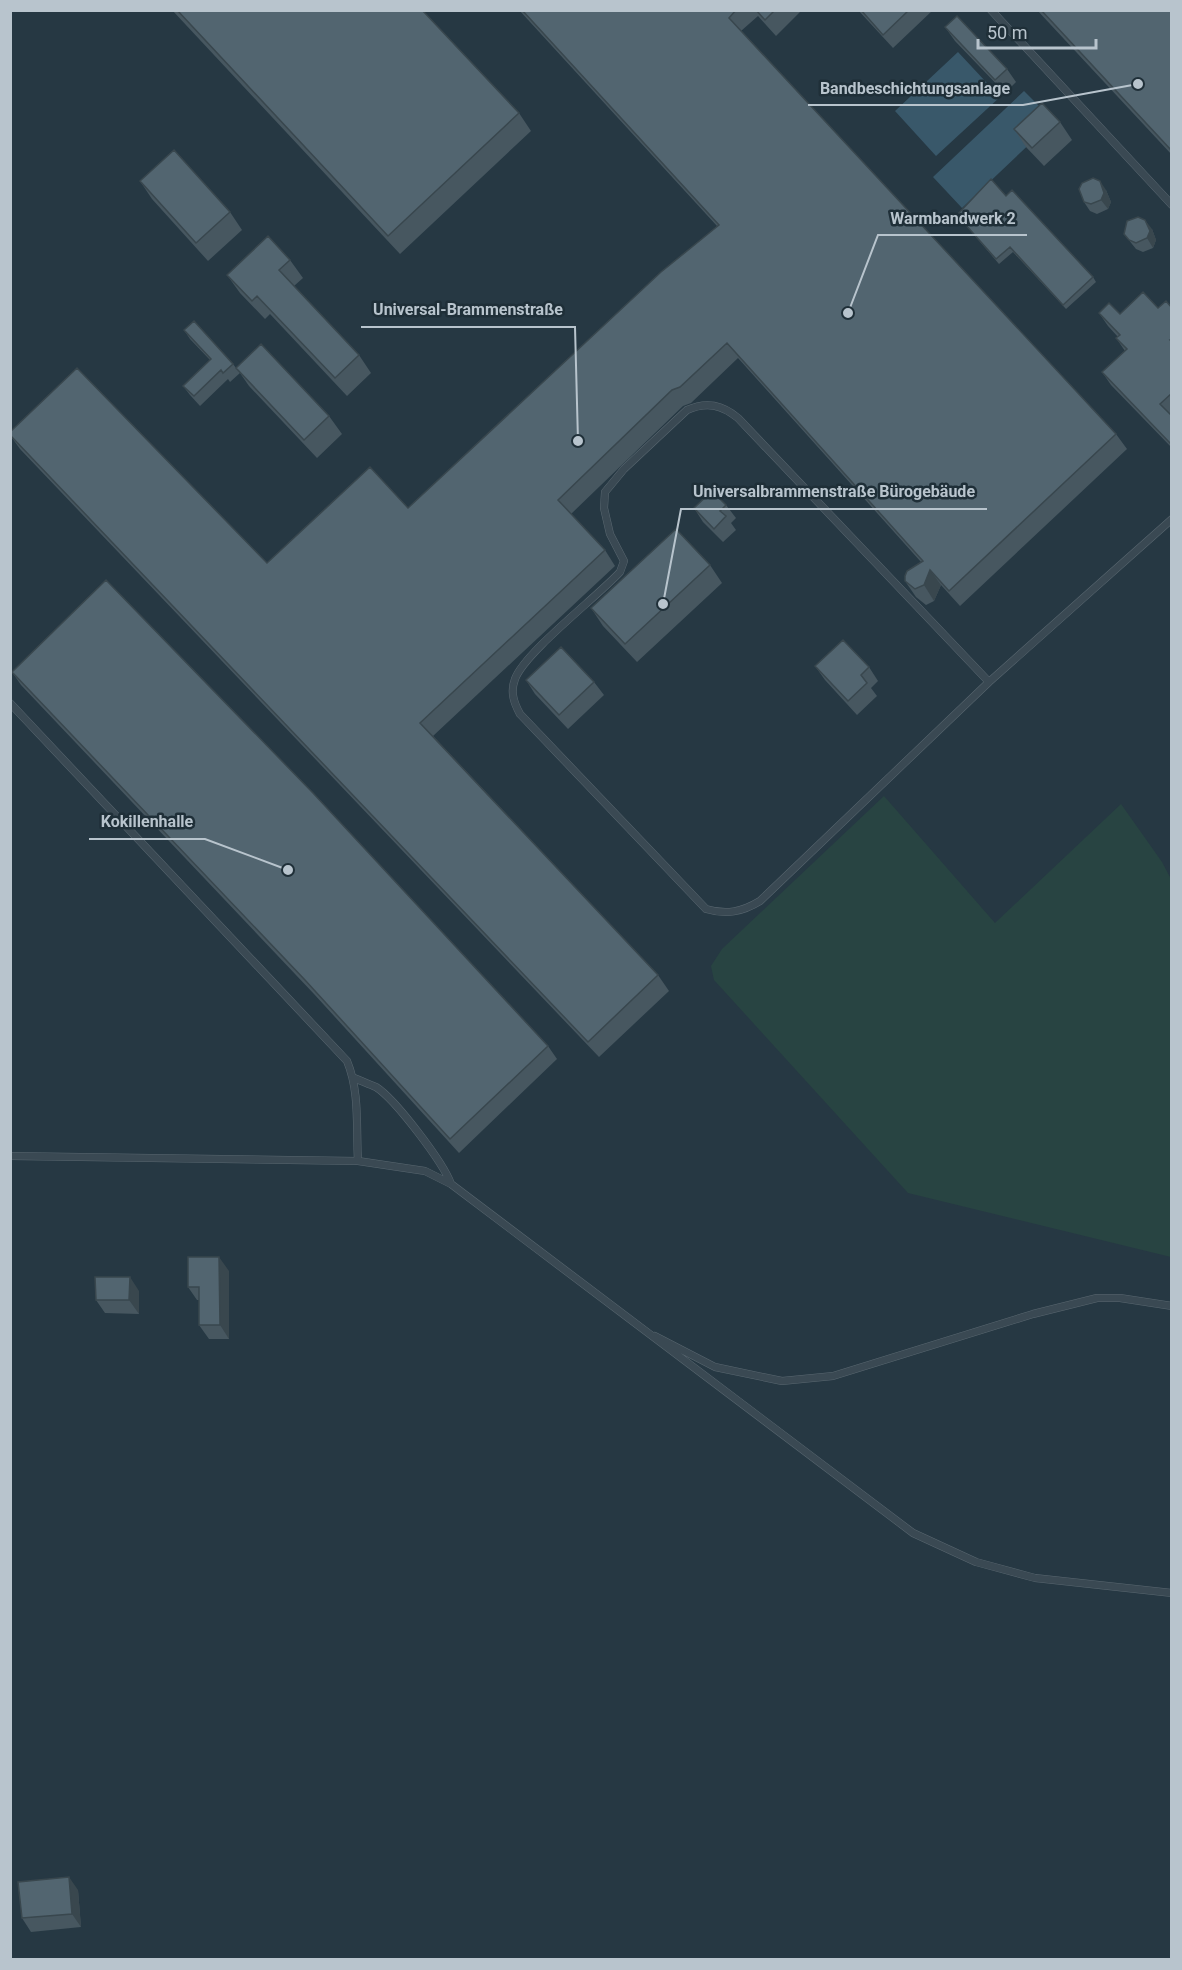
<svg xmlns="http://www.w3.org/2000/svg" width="1182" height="1970" font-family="Roboto,sans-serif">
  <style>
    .green { fill: #284442 }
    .water { fill: #39586a }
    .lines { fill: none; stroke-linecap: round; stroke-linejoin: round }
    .service-casing { stroke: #596770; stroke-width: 8 }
    .service { stroke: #3a4953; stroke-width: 7 }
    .wall { fill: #475760 }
    .shaded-wall { fill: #39474e }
    .building { fill: #526570; stroke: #39474e; stroke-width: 1.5 }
    .leader { fill: none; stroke: #b8c4cd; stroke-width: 2 }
    .callout-dot { fill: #b8c4cd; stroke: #1f2f38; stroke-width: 2 }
    .callout-label { font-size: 16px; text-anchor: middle; font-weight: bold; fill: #b8c4cd; stroke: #1f2f38; stroke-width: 5; stroke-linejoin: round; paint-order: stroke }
  </style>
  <rect width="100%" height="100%" fill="#263843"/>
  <path class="green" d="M884,796l111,127 126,-119 41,58 10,19 -1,376 -263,-64 -194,-213 -3,-14 11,-17z"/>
  <path class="water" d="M958,52l42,45 -64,59 -41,-45z
    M1024,91l26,26 -12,19 -76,72 -29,-31z"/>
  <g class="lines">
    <g class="service-casing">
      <path id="service" d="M991,10l181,195
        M989,682l-251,-264c-16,-13 -31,-17 -51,-8l-63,59 -19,23 -1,16 6,26 14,27 -4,11c-23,25 -95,80 -105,107 -5,13 -1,24 5,35l186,195c20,6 36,3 54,-8l229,-219 183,-163
        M10,703l337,358c13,31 9,67 11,100
        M354,1078c7,3 15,6 22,9 19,12 67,75 75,97
        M10,1156l348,5 67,10 26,13 462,349 63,29 59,16 137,15
        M655,1336l60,31 67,14 51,-5 200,-62 64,-16h23l52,8"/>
    </g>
    <use href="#service" class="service"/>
  </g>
  <path class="wall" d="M172,10h250l97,103 12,18 -131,123z
    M519,10h283l-26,26 -18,-20 -17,15 375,403 11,15 -167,157 -19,-21 -7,16 -8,4 -10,-8 -11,-16 16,-19 -183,-204 -47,45 -8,3 -112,108 34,36 10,16 -182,170 225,239 11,16 -70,66 -579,-608 -10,-14 257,128 141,-55 309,-282z
    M858,10h75l-40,38z
    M1037,10h135v145z
    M945,27l62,42 9,13 -11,11 -50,-52z
    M1060,122l12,18 -28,26 -18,-19 -12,-18z
    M140,181l90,31 12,18 -34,31 -56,-62z
    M1106,190l5,12 -3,7 -11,5 -7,-3 -6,-9z
    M1006,196l87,81 3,5 -30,27 -53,-57 -14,12 -42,-49z
    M1152,229l4,11 -3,8 -10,4 -7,-3 -12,-15z
    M290,260l13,18 -9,8 65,69 12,18 -24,23 -77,-82 -5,5 -25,-26 -13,-18z
    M1158,308h14v106l-2,1 2,1v32l-61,-63 -9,-13 23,-21 -9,-13 2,-1 -10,-11 -9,-13 21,1z
    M184,330l49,34 3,4 93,48 13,18 -25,24 -68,-72 -9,-13 -10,9 -2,-3 -28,27 -10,-11 -7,-9 27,-26 -20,-21z
    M726,505l10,13 -5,5 5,7 -13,12 -20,-20 -9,-14z
    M710,565l12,18 -85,79 -34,-36 -12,-18z
    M815,666l54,1 9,14 -7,7 6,8 -20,19 -32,-35z
    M12,672l536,374 9,13 -98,94 -145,-159 -293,-309z
    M526,680l68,2 10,13 -36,34 -33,-35z
    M229,1271v68h-20l-10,-14v-25h-2l-9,-13z
    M139,1291v23l-34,-1 -9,-13z
    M78,1890l3,37 -50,5 -9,-14z"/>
  <path class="shaded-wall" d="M1100,181l6,9 5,12 -3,7 -7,-9z
    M1145,220l7,9 4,11 -3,8 -6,-10z
    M930,570l11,15 -7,16 -10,-16z
    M219,1257l10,14v68l-9,-14z
    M130,1277l9,14v23l-10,-14z
    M69,1877l9,13 3,37 -9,-13z"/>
  <path class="building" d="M177,10h245l97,103 -131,123z
    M522,10h214l-7,8 387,416 -167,157 -19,-21 -6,15 -9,4 -10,-8v-5l2,-5 16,-10 -196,-218 -47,44 -8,3 -114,110 47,50 -185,173 238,252 -70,67 -578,-607v-3l67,-64 190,195 103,-96 38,41 253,-236 58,-47z
    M756,10h19l-10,10z
    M861,10h48l-26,25z
    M1041,10h131v141z
    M957,16l50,53 -12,11 -50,-53z
    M1042,103l18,19 -28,26 -18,-19z
    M174,150l56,62 -34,31 -56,-62z
    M1093,178l7,3 4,12 -3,7 -10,4 -7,-2 -5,-13 3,-6z
    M991,179l15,17 6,-6 81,87 -30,28 -53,-58 -14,12 -39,-44z
    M1138,217l7,3 5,11 -3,7 -11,5 -7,-3 -5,-6 3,-13z
    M268,236l22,24 -11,10 80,85 -24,23 -78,-82 -5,5 -25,-26z
    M1143,292l15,16 8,-7 6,7v31l-2,1 2,2v51l-12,11 12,12v25l-2,2 -68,-71 25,-23 -11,-11 4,-3 -21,-22 10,-10 11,11z
    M194,321l39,43 -10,9 -2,-3 -27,26 -11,-10 28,-27 -27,-29z
    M261,344l68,72 -25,24 -68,-72z
    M712,491l14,14 -6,6 6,5 -12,13 -20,-21z
    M676,529l34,36 -85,79 -34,-36z
    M106,580l207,213 235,253 -98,93 -145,-159 -293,-308z
    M843,640l26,27 -8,8 6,8 -19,18 -33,-35z
    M561,647l33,35 -35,33 -33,-35z
    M188,1257h31l1,68h-21v-38h-11z
    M95,1277h35l-1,23h-33z
    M69,1877l3,37 -50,4 -4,-36z"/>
  <path class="leader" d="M1138 84L1023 105H808M848 313L878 235H1027M578 441L575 327H361M663 604L681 509H987M288 870L205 839H89"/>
  <g class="callout-dot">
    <circle cx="1138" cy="84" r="6"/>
    <circle cx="848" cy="313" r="6"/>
    <circle cx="578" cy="441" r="6"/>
    <circle cx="663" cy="604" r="6"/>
    <circle cx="288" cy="870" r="6"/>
  </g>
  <g class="callout-label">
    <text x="915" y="94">Bandbeschichtungsanlage</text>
    <text x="953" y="224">Warmbandwerk 2</text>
    <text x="468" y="315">Universal-Brammenstraße</text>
    <text x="834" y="497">Universalbrammenstraße Bürogebäude</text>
    <text x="147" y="827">Kokillenhalle</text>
  </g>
  <rect width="1182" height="1970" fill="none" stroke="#b8c4cd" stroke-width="24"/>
  <path d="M978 39v9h118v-9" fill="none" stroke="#b8c4cd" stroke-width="3"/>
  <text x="987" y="39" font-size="18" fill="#b8c4cd" stroke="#1f2f38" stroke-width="4.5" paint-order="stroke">50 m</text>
</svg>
